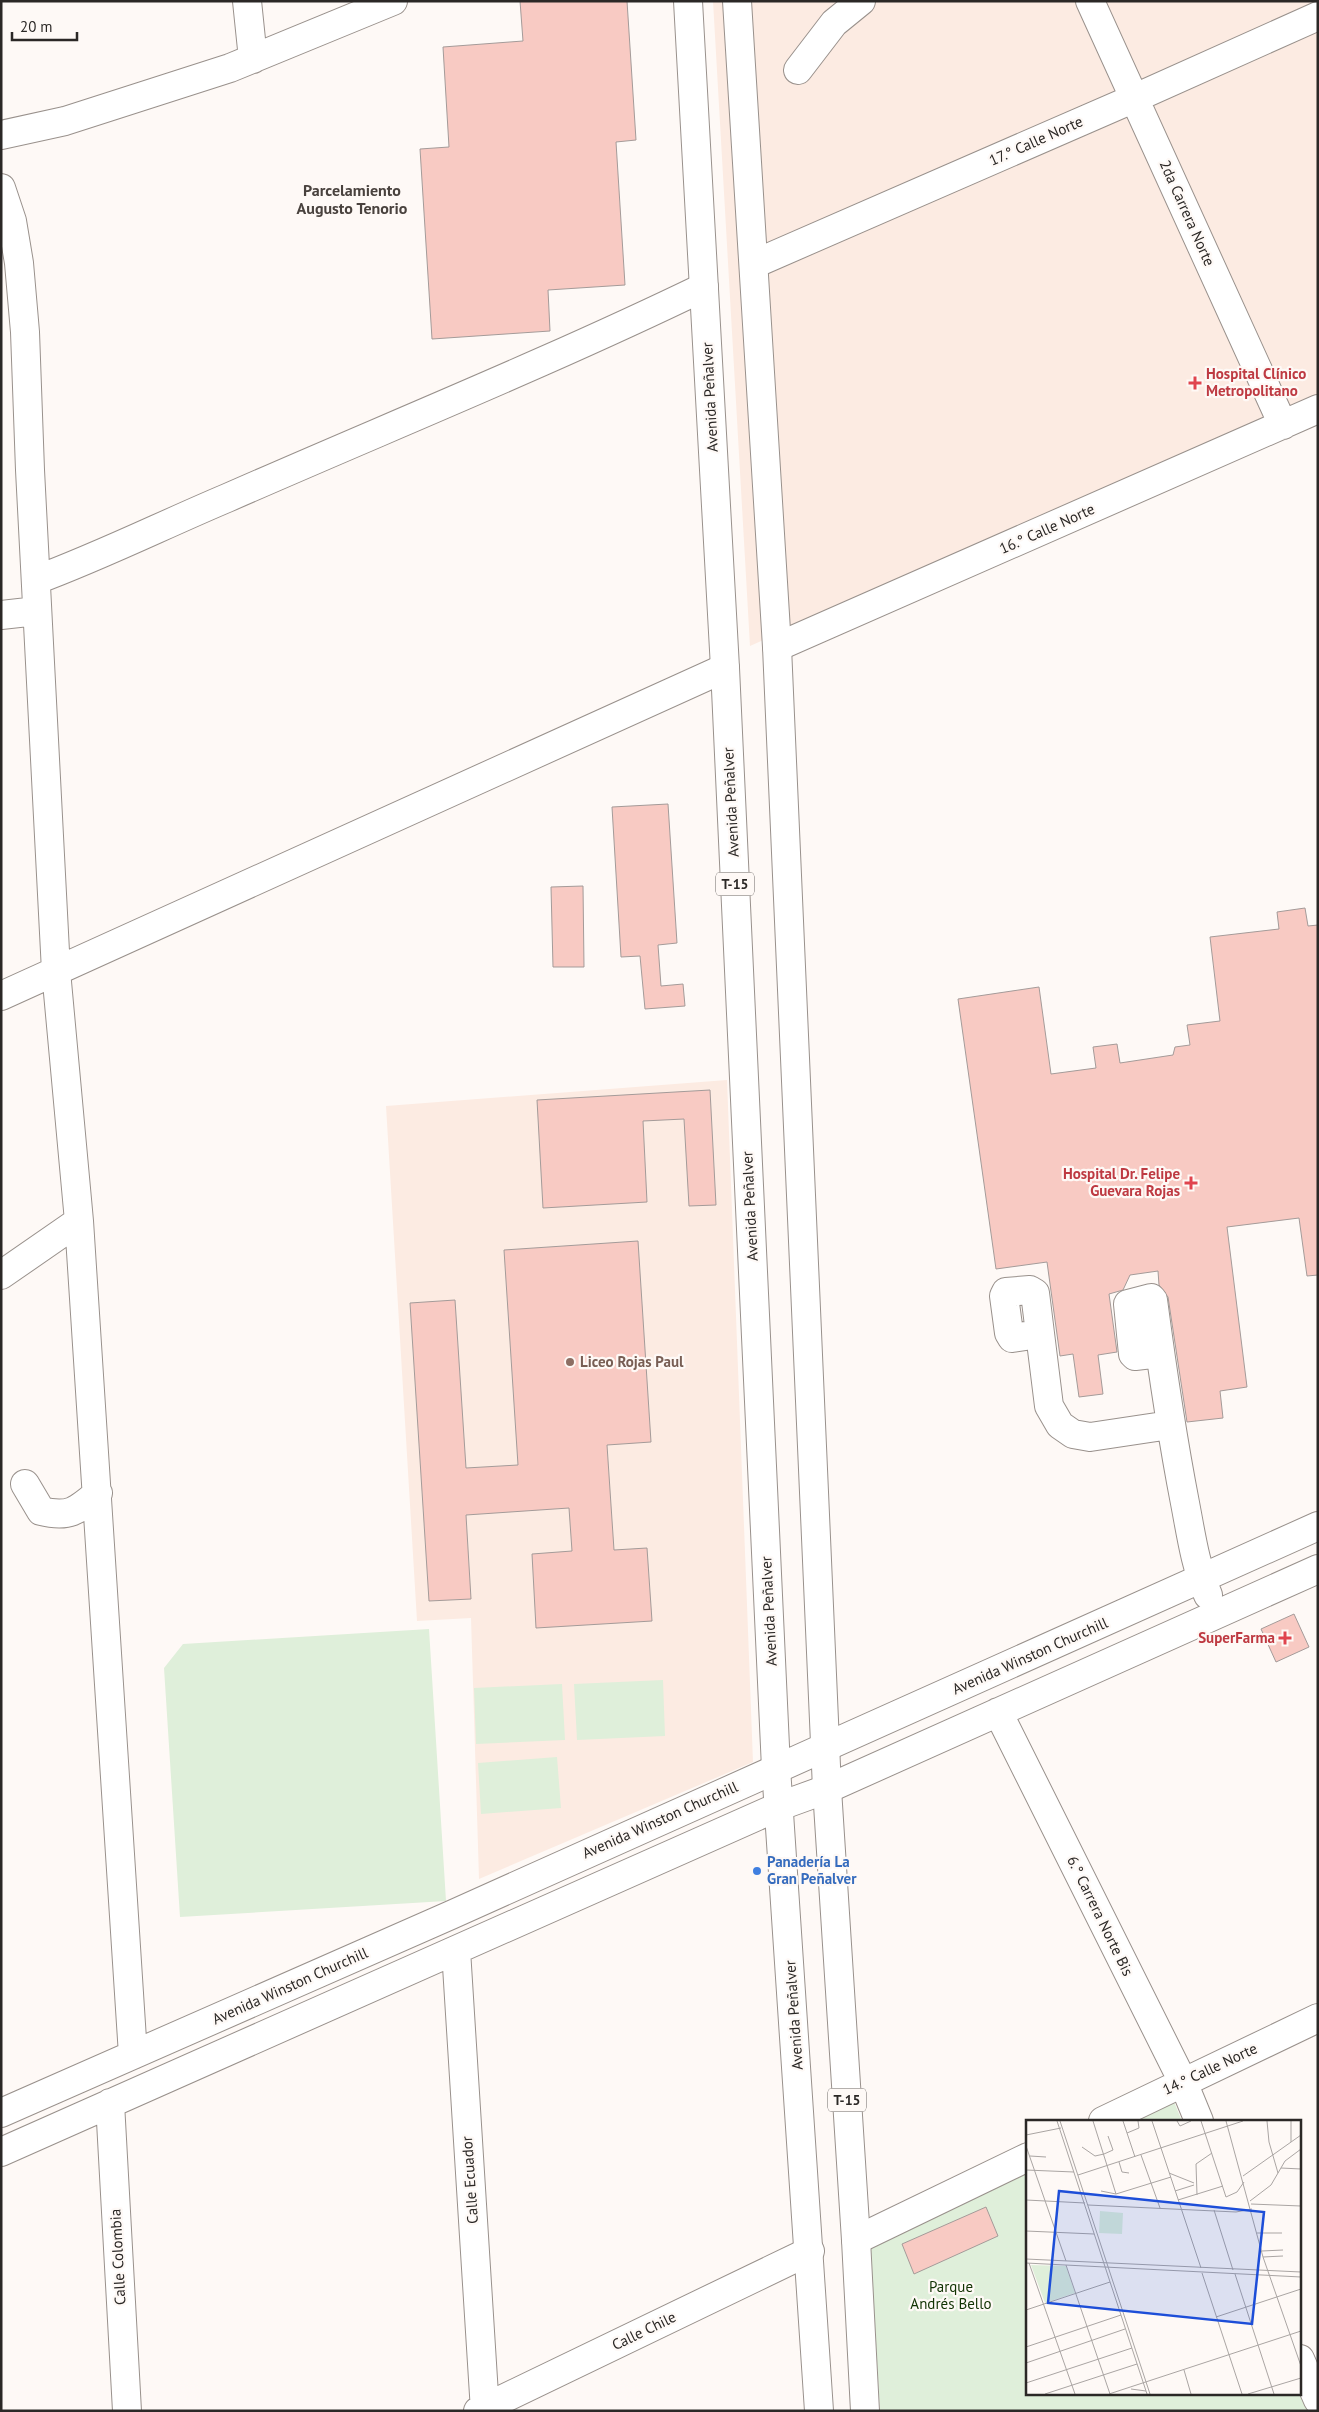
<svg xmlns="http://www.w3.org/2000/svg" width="1319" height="2412" font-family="'PT Sans',sans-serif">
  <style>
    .built { fill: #fcebe2 }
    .green { fill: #dfefda }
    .building { fill: #f8cac3; stroke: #a49b99 }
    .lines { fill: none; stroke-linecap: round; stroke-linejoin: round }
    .minor-casing { stroke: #99918c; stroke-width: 30 }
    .major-casing { stroke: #99918c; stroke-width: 30 }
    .minor { stroke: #fff; stroke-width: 28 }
    .major { stroke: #fff; stroke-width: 28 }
    .health-dot { fill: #e0444e; stroke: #fef9f6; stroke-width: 2 }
    .education-dot { fill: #8d6e63; stroke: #fef9f6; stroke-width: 2 }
    .shop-dot { fill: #3f7fe0; stroke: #fef9f6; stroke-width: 2 }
    .labels { text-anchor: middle; stroke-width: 4.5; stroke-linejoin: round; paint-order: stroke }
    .shield { fill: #fef9f6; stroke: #6a6764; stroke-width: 1 }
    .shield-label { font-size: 14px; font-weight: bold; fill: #2b2826 }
    .street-label { font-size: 15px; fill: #2b2826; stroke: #fef9f6 }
    .health-label { font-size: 15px; font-weight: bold; fill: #be3a42; stroke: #fef9f6; text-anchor: end }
    .education-label { font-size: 15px; font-weight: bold; fill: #785e54; stroke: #fef9f6; text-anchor: start }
    .shop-label { font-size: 15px; font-weight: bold; fill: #366cbe; stroke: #fef9f6; text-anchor: start }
    .park-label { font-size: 15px; fill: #113303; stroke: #fef9f6 }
    .neighbourhood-label { font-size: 16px; font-weight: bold; fill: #49423e; stroke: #fef9f6 }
    .inset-road { fill: none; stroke: #aaa5a3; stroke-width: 1 }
    .view { fill: #1d4ed8; fill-opacity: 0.15; stroke: #1d4ed8; stroke-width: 2.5 }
    .inset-edge { fill: none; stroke: #2b2826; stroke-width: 2.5 }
  </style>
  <rect width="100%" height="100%" fill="#fef9f6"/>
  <path class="built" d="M713,1h605v393l-568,252z
    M727,1080l26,682 -274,117 -8,-261 -54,3 -31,-515z"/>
  <path class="green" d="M429,1629l17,272 -266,16 -16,-249 19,-24z
    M663,1680l2,56 -88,4 -3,-56z
    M562,1684l3,56 -89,4 -2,-56z
    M557,1757l4,51 -80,6 -3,-51z
    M1174,2102l8,19h-48z
    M1028,2170v223h272l8,18h-428l-10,-167z"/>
  <path class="building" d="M520,1h107l9,139 -20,2 9,143 -77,5 2,41 -118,8 -12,-190 29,-2 -6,-100 80,-6z
    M668,804l9,139 -19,2 3,41 22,-2 2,22 -40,3 -5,-53 -19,1 -9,-150z
    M583,886l1,81h-31l-2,-80z
    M1305,908l3,18 10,-1v350l-11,1 -8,-58 -72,9 20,160 -27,4 3,27 -36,4 -19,-125 -9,-12 -1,-14 -28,4 -7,15 -14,4 8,58 -19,3 5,39 -24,3 -6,-43 -13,2 -13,-94 -51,7 -38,-270 81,-12 12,87 45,-6 -3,-21 24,-3 3,19 53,-8 2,-8 15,-2 -3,-20 33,-4 -10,-84 69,-8 -2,-17z
    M710,1090l6,115 -27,1 -5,-87 -41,2 4,81 -104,6 -6,-108z
    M638,1241l13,201 -44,3 7,105 33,-2 5,73 -116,7 -4,-74 40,-3 -3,-43 -103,7 5,84 -42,2 -19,-298 45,-3 11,168 52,-3 -14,-215z
    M1294,1614l15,33 -33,15 -15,-33z
    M986,2207l12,29 -84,38 -12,-30z"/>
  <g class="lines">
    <g class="minor-casing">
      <path id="minor" d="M247,1l6,58
        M1090,1l193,424
        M798,70l36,-47 27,-22
        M1,135l64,-14 165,-53 163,-67
        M1,188l11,33 7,42 6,69 5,138 26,501 23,250 54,834
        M754,264l381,-166 183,-82
        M36,580c65,-24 127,-55 191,-82 159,-70 320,-135 477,-211
        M1,615l36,-4
        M777,647l541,-238
        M1,996l724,-328
        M1,1275l78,-54
        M1039,1334l-27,4 -3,-5 -5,-37 2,-4 24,-2 5,3 14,113 11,19 13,9 17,3 80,-12
        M1160,1353l-25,3 -2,-2 -5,-50 23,-6 2,2c9,68 19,136 32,203 6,31 10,62 23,92
        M25,1484l16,27c28,7 36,0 57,-18
        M998,1712l185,370 16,39
        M456,1950l29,461
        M110,2103l17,308
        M1,2113l450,-198 867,-389
        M1103,2121l215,-103
        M1,2152l779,-346 47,-17 491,-220
        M856,2240l172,-83
        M1300,2359l18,41
        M478,2411l332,-160"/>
    </g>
    <g class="major-casing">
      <path id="major" d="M688,1l37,667 51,1100 43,643
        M737,1l40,646 50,1142 29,451 9,171"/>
    </g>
    <use href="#minor" class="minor"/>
    <use href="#major" class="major"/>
  </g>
  <g class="health-dot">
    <path d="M1192.5 375.5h5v5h5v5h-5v5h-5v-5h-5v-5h5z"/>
    <path d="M1188.5 1175.5h5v5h5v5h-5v5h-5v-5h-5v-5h5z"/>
    <path d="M1282.5 1630.5h5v5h5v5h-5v5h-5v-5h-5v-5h5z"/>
  </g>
  <circle class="education-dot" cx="570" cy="1362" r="5"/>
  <circle class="shop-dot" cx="757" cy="1871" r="5"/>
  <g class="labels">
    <g class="shield">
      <rect x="716" y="872.5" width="38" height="23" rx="4"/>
      <rect x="828" y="2088.5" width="38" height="23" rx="4"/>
    </g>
    <g class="shield-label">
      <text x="735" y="889">T-15</text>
      <text x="847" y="2105">T-15</text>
    </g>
    <g class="street-label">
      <text transform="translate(1036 141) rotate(-24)" y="5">17.° Calle Norte</text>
      <text transform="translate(1187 213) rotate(66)" y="5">2da Carrera Norte</text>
      <text transform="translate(710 397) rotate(-93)" y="5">Avenida Peñalver</text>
      <text transform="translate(1047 529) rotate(-24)" y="5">16.° Calle Norte</text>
      <text transform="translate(731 802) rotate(-93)" y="5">Avenida Peñalver</text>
      <text transform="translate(750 1206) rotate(-93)" y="5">Avenida Peñalver</text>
      <text transform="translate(769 1611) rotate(-93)" y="5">Avenida Peñalver</text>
      <text transform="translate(1030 1656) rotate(-24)" y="5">Avenida Winston Churchill</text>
      <text transform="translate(660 1820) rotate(-24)" y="5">Avenida Winston Churchill</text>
      <text transform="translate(1100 1916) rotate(64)" y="5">6.° Carrera Norte Bis</text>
      <text transform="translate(290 1986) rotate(-24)" y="5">Avenida Winston Churchill</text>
      <text transform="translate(794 2015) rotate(-94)" y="5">Avenida Peñalver</text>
      <text transform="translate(1210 2069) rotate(-25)" y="5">14.° Calle Norte</text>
      <text transform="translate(470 2180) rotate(-94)" y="5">Calle Ecuador</text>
      <text transform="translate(118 2257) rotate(-93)" y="5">Calle Colombia</text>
      <text transform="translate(644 2331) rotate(-26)" y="5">Calle Chile</text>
    </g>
    <g class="health-label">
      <text x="1206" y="379" text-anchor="start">Hospital Clínico<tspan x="1206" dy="17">Metropolitano</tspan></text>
      <text x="1180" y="1179">Hospital Dr. Felipe<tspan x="1180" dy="17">Guevara Rojas</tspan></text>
      <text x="1275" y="1643">SuperFarma</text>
    </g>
    <g class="education-label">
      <text x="580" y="1367">Liceo Rojas Paul</text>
    </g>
    <g class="shop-label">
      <text x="767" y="1867">Panadería La<tspan x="767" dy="17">Gran Peñalver</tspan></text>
    </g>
    <g class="park-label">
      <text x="951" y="2292">Parque<tspan x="951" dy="17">Andrés Bello</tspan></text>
    </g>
    <g class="neighbourhood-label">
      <text x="352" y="196">Parcelamiento<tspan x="352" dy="18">Augusto Tenorio</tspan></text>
    </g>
  </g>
  <g transform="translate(1026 2120)">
    <rect width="275" height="275" fill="#fef9f6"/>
    <path d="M74,91l23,2 -1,21 -23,-1zM5,145l35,1 9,27 -30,10z" fill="#dfefda"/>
    <path class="inset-road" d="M31,1l90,273M34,1l90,273M67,1l23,73M97,1l12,36M126,1l49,147M151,1l3,5 11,-5M175,1l25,76 11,-5 7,-10M200,1l37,136 38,109M241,1l2,21 9,31M265,1v21M101,13l12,-5 -1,-7M0,15l35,-7M0,26l40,115M56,27l13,9 9,-2 9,-4 -5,-14M115,35l19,53M4,36l16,1M93,42l3,10 7,1M255,48l20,1M0,50l48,2M143,53l25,10M52,55l165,-54M217,56l58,-41M75,71l15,3 55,-17M149,71l19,-6M171,75l-1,-31 16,-11M0,80l59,3M152,80l45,-14M224,81l21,-16 14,-24 16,-12M225,84l50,2M62,85l148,7 16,-3M188,90l19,60M0,111l68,3M231,113h25M236,131l21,-1M237,137l20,-1M0,139l275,13M0,143l275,14M3,143l46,131M40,145l44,129M176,153l40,121M209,154l39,120M0,190l84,-28M190,197l85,-28M0,227l95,-32M0,243l99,-34M158,250l7,24M0,263l106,-35M105,269l15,2M19,274l92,-30M83,274l192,-63M222,274l53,-16"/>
    <path class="view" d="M33,71l205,21 -12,112 -204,-21z"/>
    <rect width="275" height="275" class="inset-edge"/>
  </g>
  <rect width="1319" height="2412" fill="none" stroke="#2b2826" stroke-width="5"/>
  <path d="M12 32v8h65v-8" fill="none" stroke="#2b2826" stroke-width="2.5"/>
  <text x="20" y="32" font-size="15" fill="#2b2826" stroke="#fef9f6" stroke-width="4" paint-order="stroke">20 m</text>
</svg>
